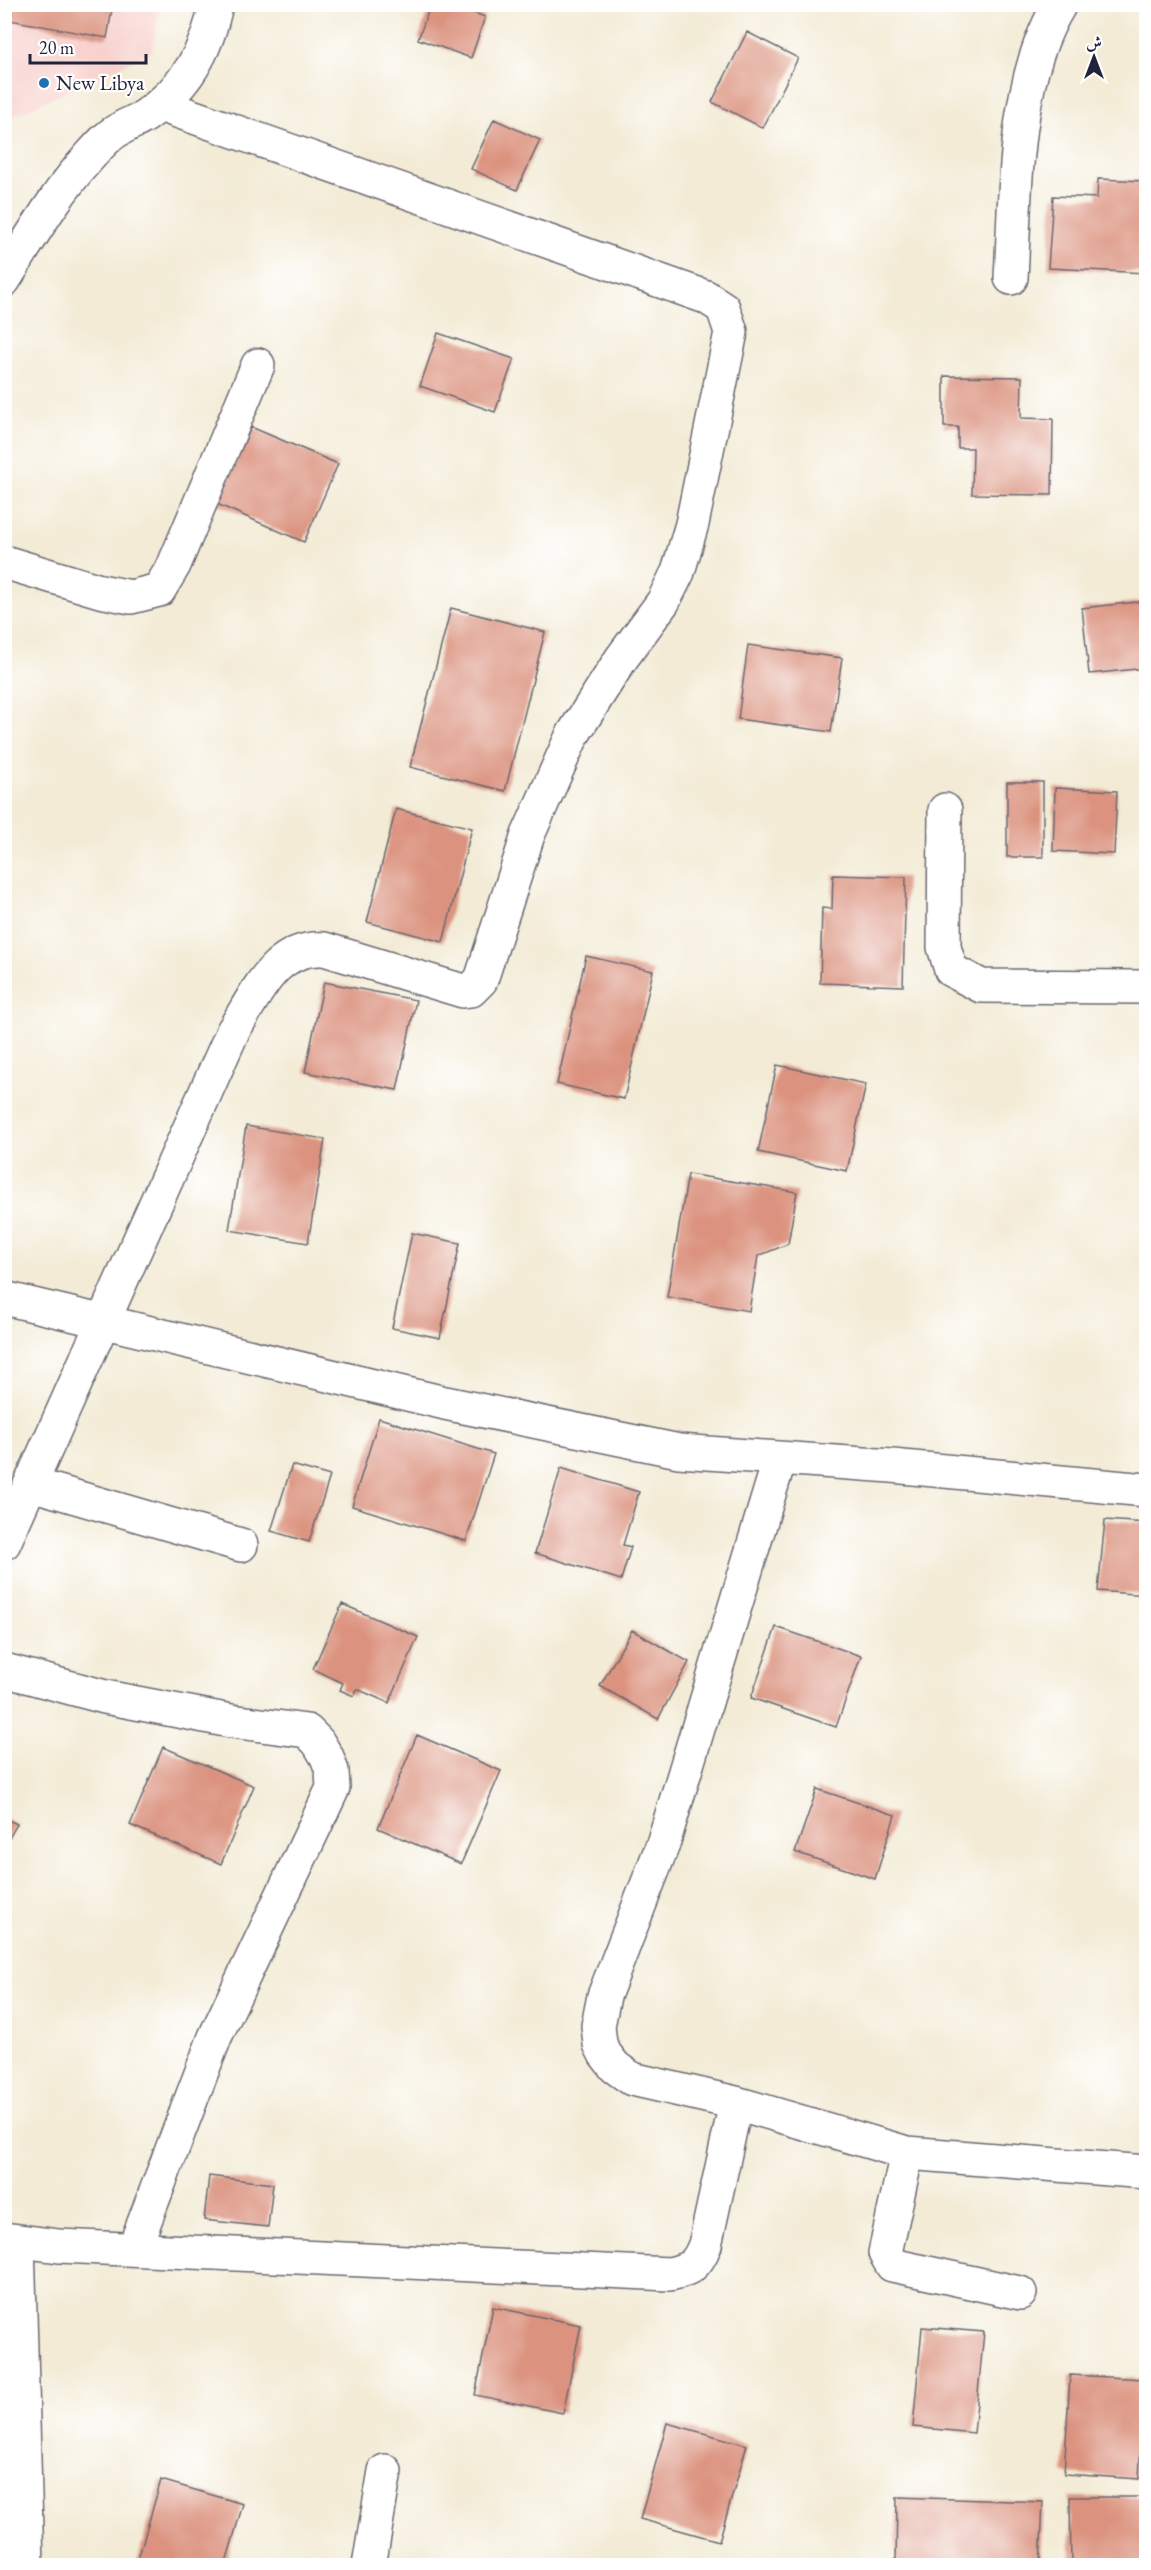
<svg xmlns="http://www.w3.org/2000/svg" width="1151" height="2570" font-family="'EB Garamond',Amiri,serif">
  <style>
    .built { fill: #f7d0cd }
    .building { fill: #db937f }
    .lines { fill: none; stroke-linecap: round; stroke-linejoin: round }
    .minor-casing { stroke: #6b6871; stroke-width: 36 }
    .minor { stroke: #fff; stroke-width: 33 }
    .poi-dot { fill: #1f6fb2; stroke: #fff; stroke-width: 2 }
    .labels { text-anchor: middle; stroke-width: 4.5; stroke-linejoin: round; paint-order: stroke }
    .poi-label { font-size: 21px; fill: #22223b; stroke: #fff; text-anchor: start }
  </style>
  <rect width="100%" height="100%" fill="#fff"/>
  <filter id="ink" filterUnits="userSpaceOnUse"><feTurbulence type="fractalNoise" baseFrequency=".0167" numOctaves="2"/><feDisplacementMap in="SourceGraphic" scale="12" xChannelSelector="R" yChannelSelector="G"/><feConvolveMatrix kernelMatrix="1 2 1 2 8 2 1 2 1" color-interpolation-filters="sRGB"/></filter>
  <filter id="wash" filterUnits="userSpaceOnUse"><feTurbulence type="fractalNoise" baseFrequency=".008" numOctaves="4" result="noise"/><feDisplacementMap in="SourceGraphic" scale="24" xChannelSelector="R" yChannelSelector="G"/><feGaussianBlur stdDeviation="1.35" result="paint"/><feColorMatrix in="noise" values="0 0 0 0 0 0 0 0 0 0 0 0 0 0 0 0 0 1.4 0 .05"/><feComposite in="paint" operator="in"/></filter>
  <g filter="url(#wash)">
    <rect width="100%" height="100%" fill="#f3ebd5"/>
    <path class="built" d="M5,5h155l-8,47 -137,63 -10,16z"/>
    <g id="blocks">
      <path class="building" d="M4,4h109l-6,34 -103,-19z
        M431,4h17l37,13 -14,41 -53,-19z
        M747,32l51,26 -35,70 -51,-26z
        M494,119l46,21 -23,50 -46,-21z
        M1098,179l47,2 1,92 -98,-5 5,-72 44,2z
        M438,333l76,26 -19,53 -75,-26z
        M944,376l78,1 -1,41 32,1 -1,76 -80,-1 1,-46h-15v-21h-14z
        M251,427l87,37 -34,78 -87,-38z
        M1146,601v67l-57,6 -7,-66z
        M451,608l94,24 -40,159 -95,-24z
        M748,645l94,13 -11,74 -93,-13z
        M1007,782h36v75h-36z
        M1055,788l62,3 -3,63 -61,-3z
        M396,809l76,19 -29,114 -76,-20z
        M833,875l73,2 -3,109 -83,-3 2,-75 10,1z
        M586,956l67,15 -29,128 -67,-15z
        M324,982l92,18 -19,90 -92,-18z
        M777,1065l89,19 -19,87 -89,-19z
        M246,1126l79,13 -17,104 -79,-13z
        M688,1174l109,18 -9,52 -30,12 -9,55 -82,-14z
        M412,1233l48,10 -20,95 -48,-10z
        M379,1418l115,36 -28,87 -114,-35z
        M292,1465l38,11 -21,66 -38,-11z
        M561,1468l78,24 -16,53 8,2 -10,33 -86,-27z
        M1105,1520l41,3v72l-48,-4z
        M342,1604l76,33 -29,66 -32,-14 -3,7 -14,-6 3,-7 -30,-14z
        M776,1627l85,29 -25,71 -85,-29z
        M632,1630l57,32 -31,57 -58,-33z
        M417,1735l84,36 -40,93 -83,-36z
        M163,1747l91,39 -33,78 -91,-39z
        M817,1789l78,26 -20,64 -80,-27z
        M4,1818l13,6 -13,23z
        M209,2176l64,8 -5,43 -64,-7z
        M493,2307l88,18 -18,88 -88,-18z
        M922,2327l62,5 -10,101 -61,-6z
        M1070,2375l74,4 -5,100 -75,-5z
        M667,2423l80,22 -28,96 -79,-22z
        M161,2480l82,24 -18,62h-89z
        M897,2497l146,5 -3,64h-144z
        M1070,2497h76v69h-75z"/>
    </g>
  </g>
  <g filter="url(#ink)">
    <use href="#blocks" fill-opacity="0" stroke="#6b6871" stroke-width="1.5"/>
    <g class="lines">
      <g class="minor-casing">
        <path id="minor" d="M1011,278c5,-88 2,-198 49,-274
          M4,280c27,-43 52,-87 86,-124 9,-10 18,-21 30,-27 8,-5 17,-8 25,-13 40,-28 62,-64 71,-112
          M4,562l96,29 31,6 28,-7 15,-25 84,-200
          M945,810l-1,137 7,23 30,16 165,1
          M4,1298l441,105 234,48 213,15 254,24
          M780,1458l-117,386 -59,152 -6,30 2,18 5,10 10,13 17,12 104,24 171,50 239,19
          M31,1484l210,61
          M4,1543l229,-512c23,-36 41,-85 91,-82l139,42 8,-1 10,-10 47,-145 44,-99 49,-77 42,-57 15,-30 14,-48 39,-192 -8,-24 -17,-11 -546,-192
          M4,1670l101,27 126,24 76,10 11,11 9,15 5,14 1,17 -118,249 -81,212
          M907,2153l-22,100 7,12 128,28
          M4,2239l55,7 611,28c21,-5 27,-9 35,-29l31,-142
          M18,2241l9,325
          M369,2566l16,-95"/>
      </g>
      <use href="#minor" class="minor"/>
    </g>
  </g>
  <circle class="poi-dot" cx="44" cy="83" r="6"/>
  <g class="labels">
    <g class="poi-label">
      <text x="56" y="90">New Libya</text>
    </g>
  </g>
  <rect width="1151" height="2570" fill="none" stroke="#fff" stroke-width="24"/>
  <g transform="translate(1094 57)" stroke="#ffffff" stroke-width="4.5" paint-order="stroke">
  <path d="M0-4.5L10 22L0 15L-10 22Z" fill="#22223b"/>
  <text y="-9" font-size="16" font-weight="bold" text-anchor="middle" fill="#22223b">ش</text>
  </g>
  <path d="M30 54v9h116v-9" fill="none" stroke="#22223b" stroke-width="3"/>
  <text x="39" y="54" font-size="18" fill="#22223b" stroke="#ffffff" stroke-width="4.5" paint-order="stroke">20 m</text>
</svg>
